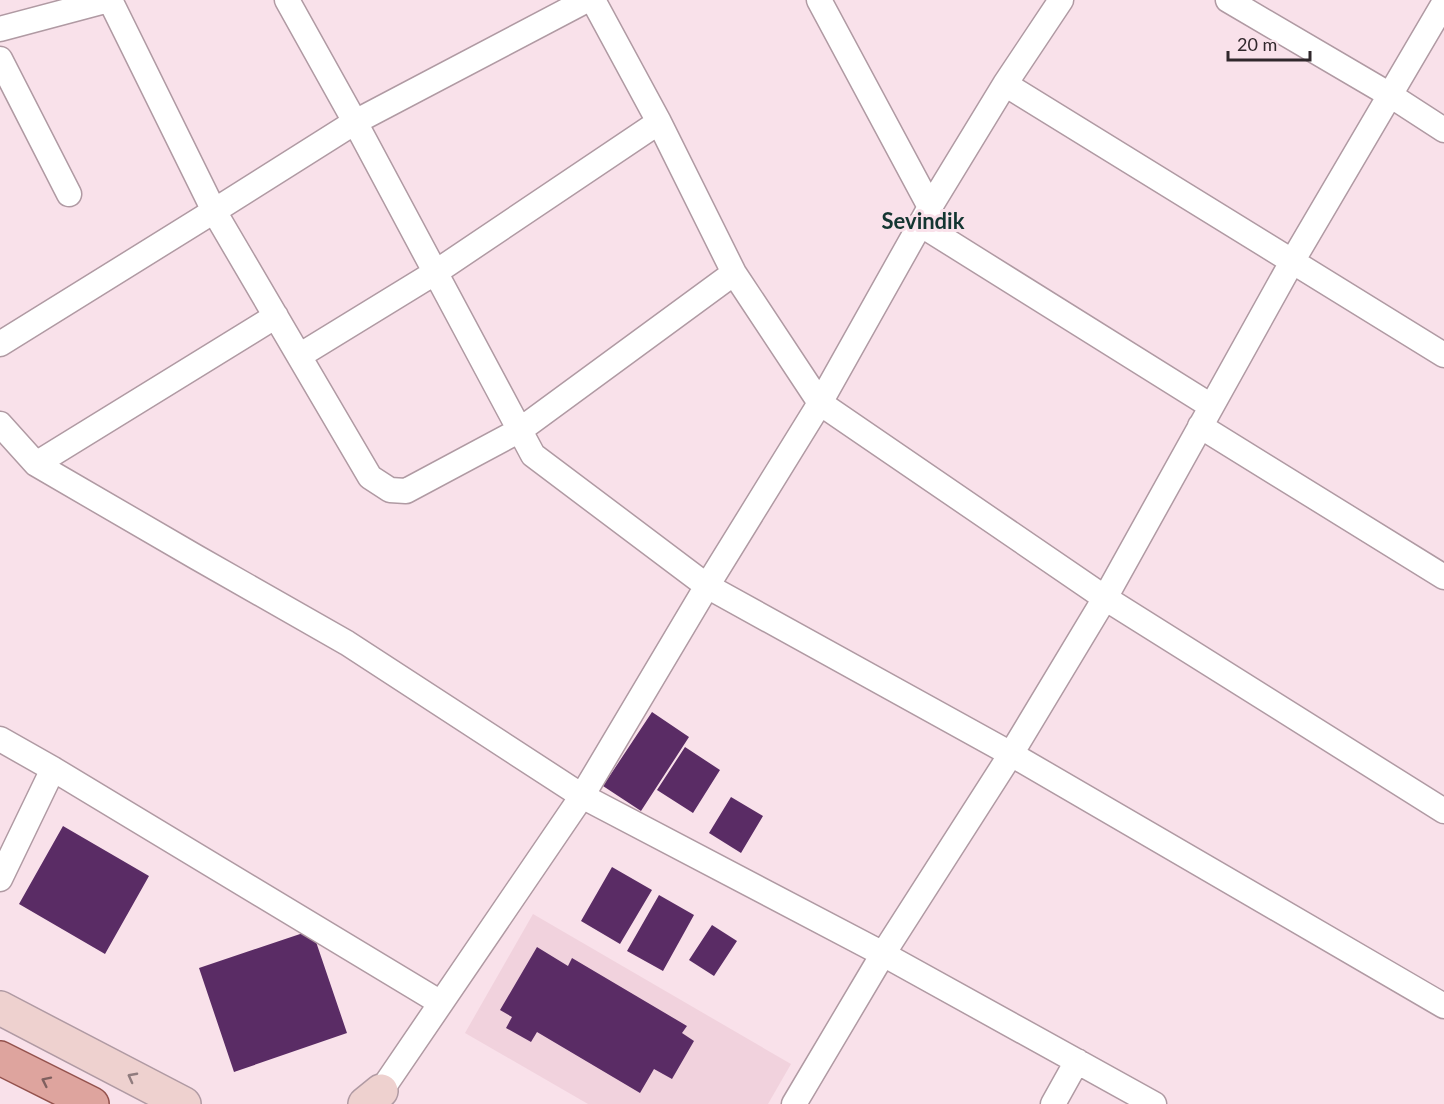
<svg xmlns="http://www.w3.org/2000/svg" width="1444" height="1104" font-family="Lato,sans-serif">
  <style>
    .built { fill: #f1d2dd }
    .building { fill: #5a2c65 }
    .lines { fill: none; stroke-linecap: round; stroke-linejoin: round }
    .minor-casing { stroke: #b09aa3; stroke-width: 27 }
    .secondary-casing { stroke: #b09aa3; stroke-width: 36 }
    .primary-casing { stroke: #93514c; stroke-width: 36 }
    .minor { stroke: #fff; stroke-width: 24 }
    .secondary { stroke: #eed1cf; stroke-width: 33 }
    .primary { stroke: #dea49e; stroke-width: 33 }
    .oneway { stroke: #907c7e }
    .oneway2 { stroke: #7f605f }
    .labels { text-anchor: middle; stroke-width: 6; stroke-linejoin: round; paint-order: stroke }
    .district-label { font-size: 22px; font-weight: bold; fill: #133531; stroke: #f9e1ea }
  </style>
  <rect width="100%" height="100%" fill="#f9e1ea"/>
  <path class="built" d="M533,914l258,150 -23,40h-180l-123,-71z"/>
  <path class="building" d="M652,712l37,25 -48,74 -38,-25z
    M685,747l35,23 -27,43 -36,-23z
    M731,797l32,19 -22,37 -32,-20z
    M63,826l86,50 -44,78 -86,-50z
    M612,867l40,23 -32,54 -39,-23z
    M659,895l35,20 -31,56 -36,-20z
    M712,925l25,16 -23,35 -25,-16z
    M312,930l35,103 -113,39 -35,-104z
    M537,947l31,19 4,-8 115,68 -5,7 12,8 -22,38 -18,-10 -14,24 -103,-61 -6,10 -25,-14 6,-11 -12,-7z"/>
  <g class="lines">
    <g class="minor-casing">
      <path id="minor" d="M110,0l104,211 156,266 20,13 16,1 114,-61 214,-157
        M287,0l68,122 178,333 174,131 304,168 433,252
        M593,0l66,122 75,151 86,130 285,195 339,213
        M819,0l111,207
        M1228,0l162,95 54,35
        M0,29l109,-29
        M0,59l69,135
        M1005,84l439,271
        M920,224l291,182
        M0,344l214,-133 141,-89 232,-122
        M299,356l137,-84 223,-150
        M0,424l36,40 160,93 151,86 235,153 301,158 271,150
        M1200,426l244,151
        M36,464l240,-148
        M0,739l53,30 388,234
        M0,879l53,-110
        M381,1091l201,-295 125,-210 113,-183 110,-196 75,-123 56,-84
        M794,1104l89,-150 128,-200 94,-156 188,-338 151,-257
        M1053,1104l24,-43"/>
    </g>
    <g class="secondary-casing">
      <path id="secondary" d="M0,1008l184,96
        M365,1104l16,-13"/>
    </g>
    <g class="primary-casing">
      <path id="primary" d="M0,1058l92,46"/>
    </g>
    <use href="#minor" class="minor"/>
    <use href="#secondary" class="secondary"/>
    <use href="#primary" class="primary"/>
  </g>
  <defs><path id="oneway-chevron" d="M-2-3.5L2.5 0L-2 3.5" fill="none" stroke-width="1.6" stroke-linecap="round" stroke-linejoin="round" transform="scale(1.5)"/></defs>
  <use class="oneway" href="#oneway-chevron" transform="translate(132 1077) rotate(-152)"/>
  <use class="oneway2" href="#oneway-chevron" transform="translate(46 1081) rotate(-154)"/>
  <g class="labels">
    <g class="district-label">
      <text x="923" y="229">Sevindik</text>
    </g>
  </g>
  <path d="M1228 51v9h82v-9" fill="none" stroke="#31282c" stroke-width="3"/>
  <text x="1237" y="51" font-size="18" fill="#31282c" stroke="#f9e1ea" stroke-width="4.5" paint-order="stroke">20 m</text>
</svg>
